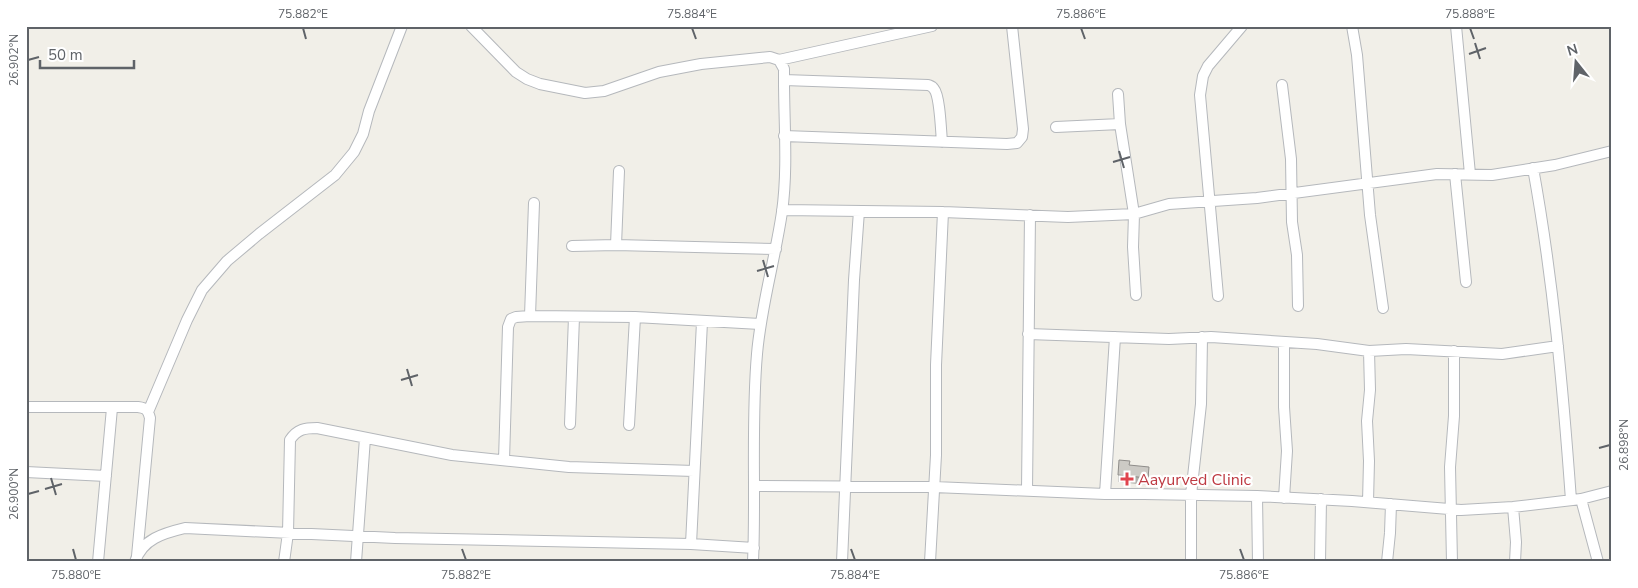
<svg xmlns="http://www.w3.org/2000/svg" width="1638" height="588" font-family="'Nunito Sans',sans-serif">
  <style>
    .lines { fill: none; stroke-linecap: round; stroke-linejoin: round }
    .minor-casing { stroke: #b5b8bc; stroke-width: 12 }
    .minor { stroke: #fff; stroke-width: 10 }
    .wall { fill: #afaea9 }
    .building { fill: #cccac5; stroke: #8f8d8a }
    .ticks { fill: none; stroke: #5f6368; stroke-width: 2 }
    .health-dot { fill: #e0444e; stroke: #fff; stroke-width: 2 }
    .labels { text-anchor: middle; stroke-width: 4.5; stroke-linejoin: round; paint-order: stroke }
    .health-label { font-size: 16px; fill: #be3a42; stroke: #fff; text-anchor: start }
    .neatline { fill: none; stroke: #5f6368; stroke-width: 2 }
    .ticks-label { font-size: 12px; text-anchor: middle; fill: #5f6368 }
  </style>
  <rect width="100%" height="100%" fill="#f1efe8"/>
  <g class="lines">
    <g class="minor-casing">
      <path id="minor" d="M471,26l45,46 11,7 13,5 45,9 19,-2 55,-19 42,-8 69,-7 9,3 5,9v11c0,43 4,89 -2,132 -7,48 -21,94 -25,142 -6,68 -1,139 -4,208
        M1352,26l5,29 13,160 13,93
        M1456,26l14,148
        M779,60l153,-34
        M784,80l144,5c3,1 4,1 6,4 6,7 7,43 8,53
        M1282,85l9,74 1,63 5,33 1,51
        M1118,94l2,30 14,90 -1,33 3,48
        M1056,127l64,-3
        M784,136l223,8 10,-1 5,-6 1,-8 -11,-103
        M1533,168c20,110 30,221 38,332
        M1455,174l11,108
        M782,210l161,2 125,5 66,-3 35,-10 88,-6 180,-24 55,1 63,-10 57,-14
        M616,245l3,-74
        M572,246l44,-1 160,4
        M1218,296l-18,-201 3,-19 5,-10 34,-40
        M530,316l4,-113
        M702,322l-11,222 63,4
        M1028,334l141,5 42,-2 106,7 52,7 37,-2 96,5 56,-8
        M1284,342v65l3,44 -3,47
        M26,407h112c8,1 10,3 12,11l-13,138
        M148,412l39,-92 15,-30 25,-29 32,-27 76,-59 19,-23 9,-18 6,-23 33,-85
        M570,424l4,-107
        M629,425l6,-108
        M504,460l4,-133 3,-8 5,-2 14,-1 105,1 125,7
        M26,472l80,4
        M755,486l179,1 171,7h39l113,2 95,5 109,9 52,-3 68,-8 31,-8
        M1027,490l3,-275
        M1105,494l10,-157
        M1257,496l1,66
        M1581,499l17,63
        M1368,502l1,-41 -2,-40 3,-31 -1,-39
        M1513,507l3,35 -1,20
        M98,562l14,-154
        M135,562c7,-23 29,-29 50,-34l210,10 296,6
        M284,562l4,-29 2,-93c7,-11 15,-12 27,-12l135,27 117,12 125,4
        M356,562l9,-124
        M842,562l12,-282 5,-69
        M930,562l6,-107v-90l7,-153
        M1191,562v-67l10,-91 1,-67
        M1320,562l1,-63
        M1387,562l3,-29 1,-29
        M1452,562l-2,-95 4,-51v-65"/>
    </g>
    <use href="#minor" class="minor"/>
  </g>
  <path class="wall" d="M1130,465l19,9 -1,11 -30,-3v-7z"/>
  <path class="building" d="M1119,460l11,1 -1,4 20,2 -1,11 -30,-3z"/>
  <path class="ticks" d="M303,28l3,11M692,28l4,11M1081,28l4,11M1470,28l4,11M1475,43l5,16M1469,54l17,-6M28,60l11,-3M1119,151l5,17M1113,162l17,-5M763,260l5,17M757,271l17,-5M407,369l5,17M401,380l17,-5M1599,448l11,-3M51,478l5,17M45,489l17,-5M28,494l11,-3M73,549l3,11M462,549l4,11M851,549l4,11M1240,549l4,11"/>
  <path class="health-dot" d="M1124.5 471.5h5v5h5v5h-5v5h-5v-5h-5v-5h5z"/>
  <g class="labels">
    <g class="health-label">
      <text x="1138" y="485">Aayurved Clinic</text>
    </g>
  </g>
  <rect width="1638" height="588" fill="none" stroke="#ffffff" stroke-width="55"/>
  <g transform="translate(1576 62) rotate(343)" stroke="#ffffff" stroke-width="4" paint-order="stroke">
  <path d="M0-4L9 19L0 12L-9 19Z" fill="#5f6368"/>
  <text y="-8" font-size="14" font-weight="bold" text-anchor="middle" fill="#5f6368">N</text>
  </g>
  <path d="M40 60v8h94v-8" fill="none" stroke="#5f6368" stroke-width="2.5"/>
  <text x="48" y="60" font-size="15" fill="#5f6368" stroke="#ffffff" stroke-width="4" paint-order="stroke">50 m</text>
  <rect x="28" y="28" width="1582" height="532" class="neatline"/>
  <g class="ticks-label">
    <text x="303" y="18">75.882°E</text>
    <text x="692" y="18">75.884°E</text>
    <text x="1081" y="18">75.886°E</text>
    <text x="1470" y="18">75.888°E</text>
    <text transform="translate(14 60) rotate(-90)" y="4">26.902°N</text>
    <text transform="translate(1624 445) rotate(-90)" y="4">26.898°N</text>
    <text transform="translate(14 494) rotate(-90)" y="4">26.900°N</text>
    <text x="76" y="579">75.880°E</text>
    <text x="466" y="579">75.882°E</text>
    <text x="855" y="579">75.884°E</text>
    <text x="1244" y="579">75.886°E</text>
  </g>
</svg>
